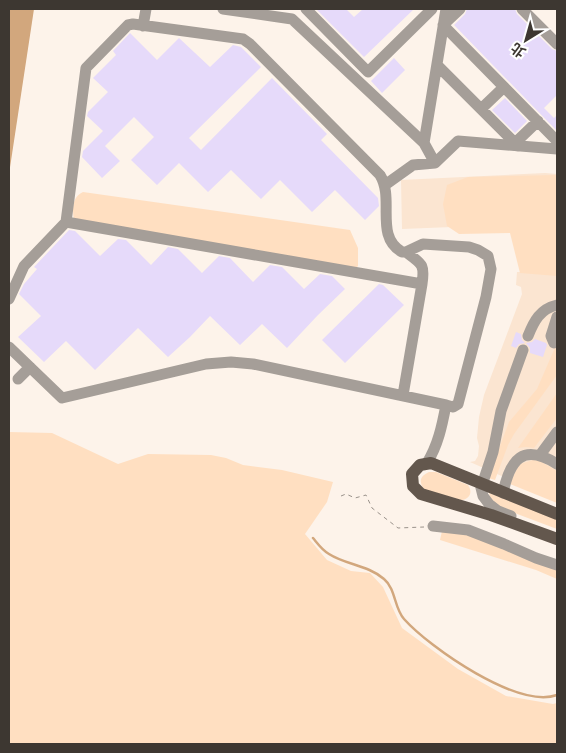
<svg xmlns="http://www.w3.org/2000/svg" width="566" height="753" font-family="'IBM Plex Sans','Noto Sans TC',sans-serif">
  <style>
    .built { fill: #fbe5d1 }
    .green { fill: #ffdfc1 }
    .water { fill: #d2a77d }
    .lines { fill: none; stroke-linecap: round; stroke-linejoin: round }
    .stream { stroke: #d2a77d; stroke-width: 2.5 }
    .building { fill: #e6dafa }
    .path { stroke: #9a928b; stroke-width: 1; stroke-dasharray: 4 4; stroke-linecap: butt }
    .minor { stroke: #a59e98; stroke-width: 11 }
    .major { stroke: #63574d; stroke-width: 12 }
  </style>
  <rect width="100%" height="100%" fill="#fdf3ea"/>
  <path class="built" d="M545,173l12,1v50l-80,2 -75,3 -1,-49z
    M517,272h40v209l-33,5 -54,-24 5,-1 3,-5 1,-10 -2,-8 2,-21 5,-22 38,-101 -1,-7 -5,-2z"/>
  <path class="green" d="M557,175v101l-37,-3 -10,-40 -51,1 -12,-8 -4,-22 4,-19 21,-8z
    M83,192l267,38 8,18v18l-3,3 -281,-49c-2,-11 -2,-23 9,-28z
    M557,343v32l-43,59 -6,11 -13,35 -7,-2 21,-56 28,-33z
    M557,393v25l-23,30 -8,-1 -8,1z
    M9,432l43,1 66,31 30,-10 63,1 15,3 17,7 39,5 51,12 -6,20 -22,32 22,26 24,11 19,2 13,14 19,41 56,41 48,27 47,8 4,-1v41h-548z
    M533,460l7,1 17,10v32l-47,-19 1,-4 9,-16z
    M429,472h7l32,13c5,7 2,14 -7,15l-36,-10c-7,-8 -5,-14 4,-18z
    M489,493l68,26v10l-58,-22 -9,-10z
    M442,531l25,3 90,35v10l-21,-9 -96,-30z"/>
  <path class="water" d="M9,9h25l-25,165z"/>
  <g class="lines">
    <path class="stream" d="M313,538c5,6 9,12 16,16 17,11 39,11 55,25 12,10 10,29 20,40 26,29 114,90 153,76"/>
  </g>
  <path class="building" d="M316,9h30l8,8 9,-8h51l-50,48z
    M467,9h48l2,5 35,35 5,2v44l-13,13 10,10 3,-3v16l-103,-106 11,-11z
    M130,33l27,27 22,-22 31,29 23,-22 8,2 20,20 -72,71 12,12 71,-72 55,56 -6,6 57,58 1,8 -14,14 -30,-30 -23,22 -32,-32 -19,19 -30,-29 -23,22 -29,-29 -22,22 -26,-25 23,-23 -20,-20 -29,29 15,15 -18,17 -20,-21 1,-6 20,-20 -16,-15 1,-4 20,-20 -15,-14 23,-23 -3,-4z
    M394,58l11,12 -23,23 -11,-12z
    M505,98l22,23 -12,12 -23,-23z
    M69,230l6,1 25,25 18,-17 8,1 25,25 17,-18 10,2 24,24 17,-17 11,2 23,24 17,-17 12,2 22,22 16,-15 12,2 13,13 -27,26 -31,33 -25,-24 -22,21 -30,-29 -20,21 -22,20 -30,-29 -43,42 -29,-29 -22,21 -26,-25 23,-21 -22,-22 5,-10 13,-15 -3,-2z
    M379,284l4,1 21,20 -59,58 -23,-23z
    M516,332l5,2 1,6 3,3 -6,1 -3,4 -5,-2z
    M535,339l11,4 1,2 -4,12 -13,-4v-5l-4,-5 6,-1z"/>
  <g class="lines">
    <path class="path" d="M341,496l5,-2 9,4 11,-3 6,13 26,20 26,-1"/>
    <path class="minor" d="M223,9l69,10 132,124
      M306,9l62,63 64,-63
      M460,9l-17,16 114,116
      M522,9l35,35
      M143,26l3,-17
      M437,65l81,81
      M481,109l23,-22
      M515,143l23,-22
      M435,163l-11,-20 22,-134
      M385,185l28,-20 22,-2 23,-22 99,8
      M66,222l356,62 -19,111
      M406,252c16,12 19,12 16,32
      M9,299l15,-33 42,-44 20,-154 42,-43 5,-1 110,15 7,5 130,131c15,24 -6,61 22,77h4l17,-8 46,3 9,3 10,6 3,13 -5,28 -28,107 -5,3 -7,-2c-4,21 -8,40 -19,58
      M528,336c6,-15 12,-27 29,-31
      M554,343l-3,-7 6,-19
      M9,347l53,51 144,-34 25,-2 22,2 193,41
      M18,379l12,-12
      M540,455l17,-23
      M503,493c7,-34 20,-50 54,-29
      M511,516l-13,-5 -9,-7 -6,-8 -2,-8 12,-36 8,-41 22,-61
      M433,526l35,4 36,14 32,14 21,7"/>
    <path class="major" d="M557,514l-126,-51 -11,2 -8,9 1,12 8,8 70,21 66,24"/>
  </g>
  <rect width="566" height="753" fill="none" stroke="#3d3731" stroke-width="20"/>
  <g transform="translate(526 40) rotate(217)" stroke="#ffffff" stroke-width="4" paint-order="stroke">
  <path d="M0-4L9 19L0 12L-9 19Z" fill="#3d3731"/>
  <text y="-8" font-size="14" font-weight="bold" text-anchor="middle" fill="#3d3731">北</text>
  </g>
</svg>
